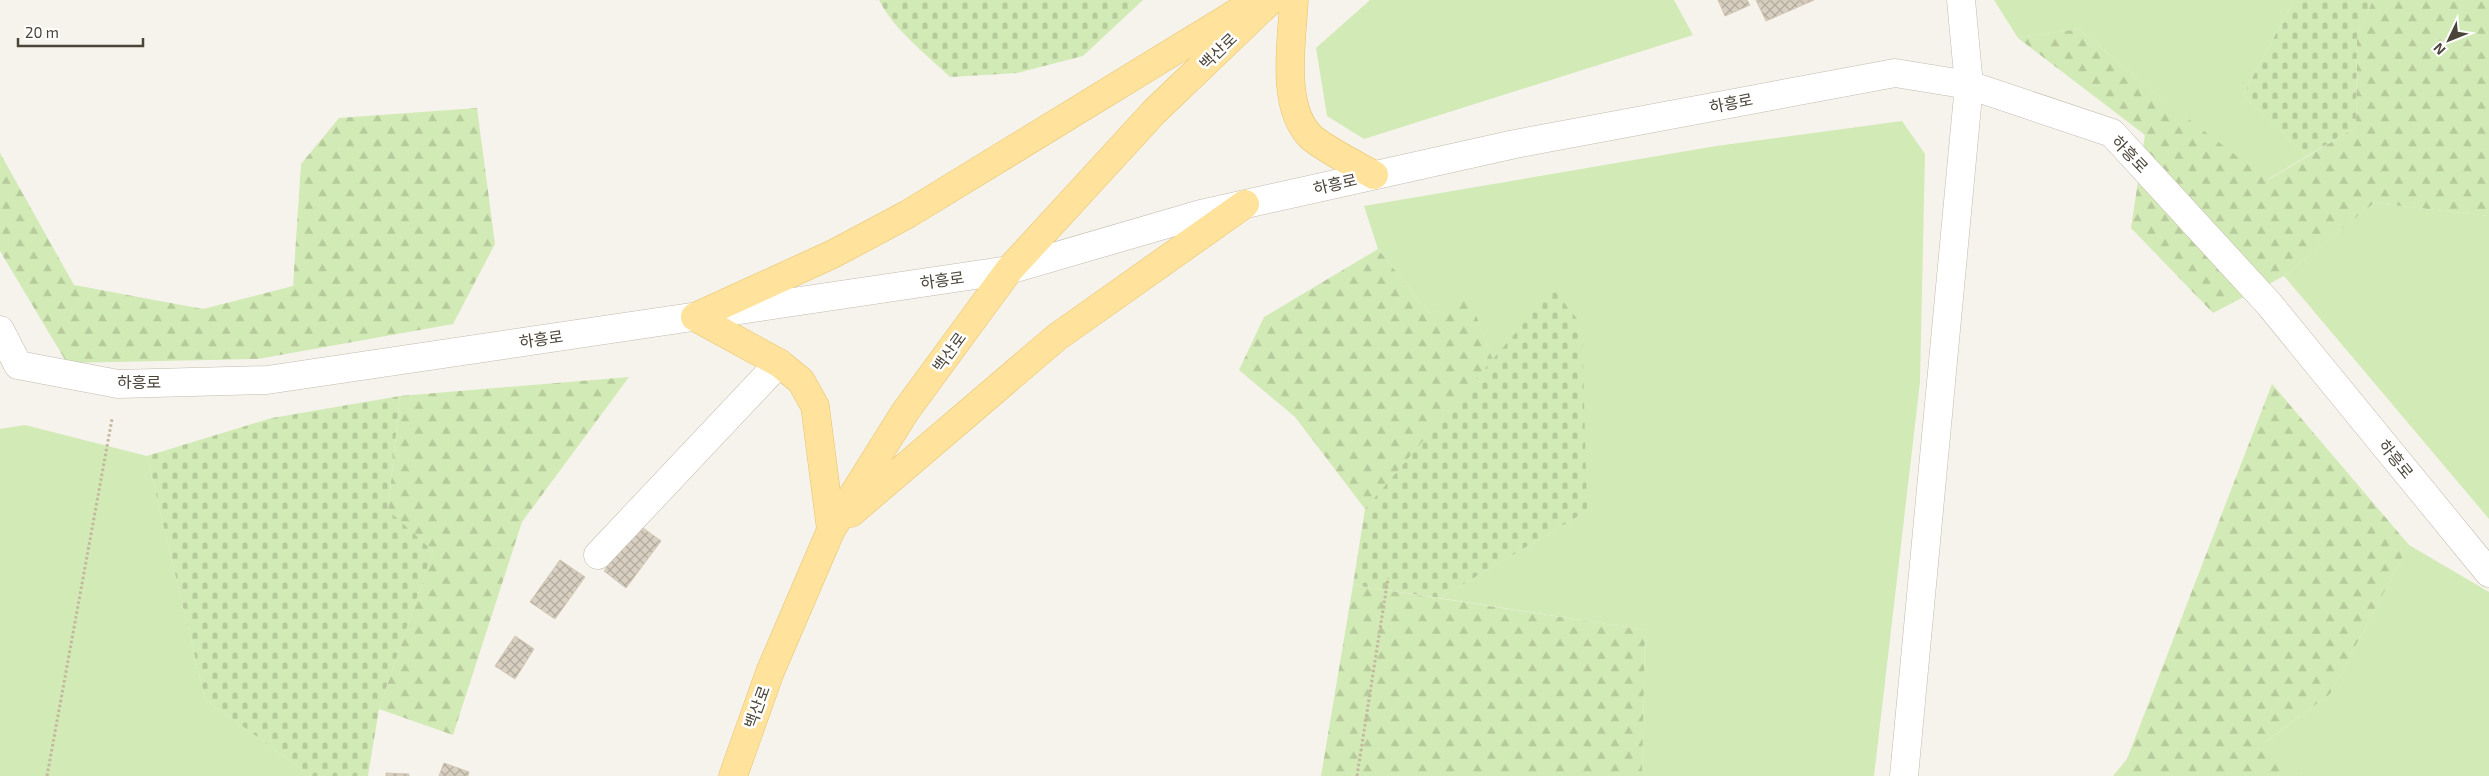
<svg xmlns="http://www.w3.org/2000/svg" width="2489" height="776" font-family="'Exo 2','Noto Sans KR',sans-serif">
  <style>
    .green { fill: #d2eab5 }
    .forest { fill: url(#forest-firs) }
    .cemetery { fill: url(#cemetery-stones) }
    .building { fill: url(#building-cross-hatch); stroke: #d3c7b4 }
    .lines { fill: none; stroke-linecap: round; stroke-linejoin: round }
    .minor-casing { stroke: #c2bbae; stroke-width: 29 }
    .major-casing { stroke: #e6c16a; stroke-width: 29 }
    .path { stroke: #c4b79f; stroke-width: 3; stroke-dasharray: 2.5 2.5; stroke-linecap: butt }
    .minor { stroke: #fff; stroke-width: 28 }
    .major { stroke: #ffe39c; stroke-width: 28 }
    .labels { text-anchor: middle; stroke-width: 5; stroke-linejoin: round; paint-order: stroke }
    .street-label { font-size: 16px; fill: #4b4439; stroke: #fff }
  </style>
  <defs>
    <pattern id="forest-firs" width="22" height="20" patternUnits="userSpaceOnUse" patternTransform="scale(1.25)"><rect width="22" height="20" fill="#d2eab5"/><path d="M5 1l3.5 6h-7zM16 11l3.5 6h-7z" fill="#b6ca9c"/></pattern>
    <pattern id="cemetery-stones" width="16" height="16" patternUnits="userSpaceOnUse" patternTransform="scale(1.25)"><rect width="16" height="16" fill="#d2eab5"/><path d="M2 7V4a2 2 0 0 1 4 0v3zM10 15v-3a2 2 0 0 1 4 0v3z" fill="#b6ca9c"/></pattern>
    <pattern id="building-cross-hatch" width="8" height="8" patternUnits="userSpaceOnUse" patternTransform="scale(1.25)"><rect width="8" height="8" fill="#d8cfc1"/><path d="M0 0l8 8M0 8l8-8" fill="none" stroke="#b1aa9e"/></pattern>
  </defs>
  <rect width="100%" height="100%" fill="#f6f3ec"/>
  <path class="green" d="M1370,0h304l19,35 -329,104 -37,-23 -11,-68z
    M1994,0h300l-51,95 64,61 -40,24 -115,-89 -73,-62 -61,9z
    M1902,121l23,33 -5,228 -46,394h-232l3,-146 -205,-32 147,-87 -34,-221 -60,70 -23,-60 -41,13 -51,-64 -14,-43 352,-60z
    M2374,203l115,13v303l-205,-243z
    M25,425l122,31 58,243 106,77h-311v-347z
    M2409,545l80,47v184h-184l-41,-33 66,-49z"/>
  <path class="forest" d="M2373,0h116v216l-115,-13 -90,73 -71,37 -82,-85 14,-93 -127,-97 61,-9 73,62 116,89 88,-53 1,-92z
    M477,108l18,136 -42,80 -195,35 -191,4 -67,-112v-98l74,132 129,24 90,-23 8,-122 38,-46z
    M1378,249l51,64 41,-14 23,61 -128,149 -70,-92 -56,-47 25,-53z
    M629,377l-107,145 -69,213 -74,-26 54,-158 -45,-40 12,-115z
    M2272,384l137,161 -79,149 -65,48 40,34h-192l14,-17z
    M1353,585l292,45 -3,146h-321z"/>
  <path class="cemetery" d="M879,0h264l-60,56 -66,17 -67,4c-24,-23 -56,-47 -71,-77z
    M2294,0h79l-16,35 -1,92 -49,29 -64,-61z
    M1553,289l29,36 5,186 -147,87 -87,-13 12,-76z
    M400,396l-12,114 45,41 -54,158 -11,67h-57l-106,-77 -58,-243 125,-38z"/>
  <path class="building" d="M1718,0h29l3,5 -25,11z
    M1756,0h58l-48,21z
    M639,525l22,16 -35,47 -22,-17z
    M560,560l25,17 -30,42 -25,-17z
    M515,636l19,13 -19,30 -20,-13z
    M444,763l25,9 -1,4h-29z
    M386,773l23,1v2h-23z"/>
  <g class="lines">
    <g class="minor-casing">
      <path id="minor" d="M0,330l18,35 100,19 149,-4 742,-110 192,-56 314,-70 380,-71 74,12 143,48 157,171 220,269
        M598,555l181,-192
        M1904,776l65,-691 -8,-85"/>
    </g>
    <g class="major-casing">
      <path id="major" d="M1294,0c-2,40 -14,107 17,137 12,11 47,29 63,38
        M695,317l138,-63 75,-40 343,-210
        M695,317l84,46 22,18 14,25 16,124
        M851,513l206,-176 188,-133
        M733,776l37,-104 61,-142 74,-118 104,-142 145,-158 117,-112"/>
    </g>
    <path class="path" d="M47,776l65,-357
      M1357,776l31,-198"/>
    <use href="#minor" class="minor"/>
    <use href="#major" class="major"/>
  </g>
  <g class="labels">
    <g class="street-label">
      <text transform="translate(1218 51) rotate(-44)" y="6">백산로</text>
      <text transform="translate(1731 103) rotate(-11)" y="6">하흥로</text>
      <text transform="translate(2130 154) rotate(46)" y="6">하흥로</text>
      <text transform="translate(1335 184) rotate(-13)" y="6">하흥로</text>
      <text transform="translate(942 280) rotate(-8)" y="6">하흥로</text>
      <text transform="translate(541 339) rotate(-8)" y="6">하흥로</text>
      <text transform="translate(949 352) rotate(-54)" y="6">백산로</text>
      <text x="139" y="388">하흥로</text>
      <text transform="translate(2396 459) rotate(51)" y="6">하흥로</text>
      <text transform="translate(757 707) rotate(-70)" y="6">백산로</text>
    </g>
  </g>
  <g transform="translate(2449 40) rotate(227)" stroke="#ffffff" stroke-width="4" paint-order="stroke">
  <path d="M0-4L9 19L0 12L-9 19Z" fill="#4b4439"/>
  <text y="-8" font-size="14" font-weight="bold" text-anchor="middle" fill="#4b4439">N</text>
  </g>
  <path d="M18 38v8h125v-8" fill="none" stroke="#4b4439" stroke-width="2.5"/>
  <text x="25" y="38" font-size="15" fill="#4b4439" stroke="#ffffff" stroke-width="4" paint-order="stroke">20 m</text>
</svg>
